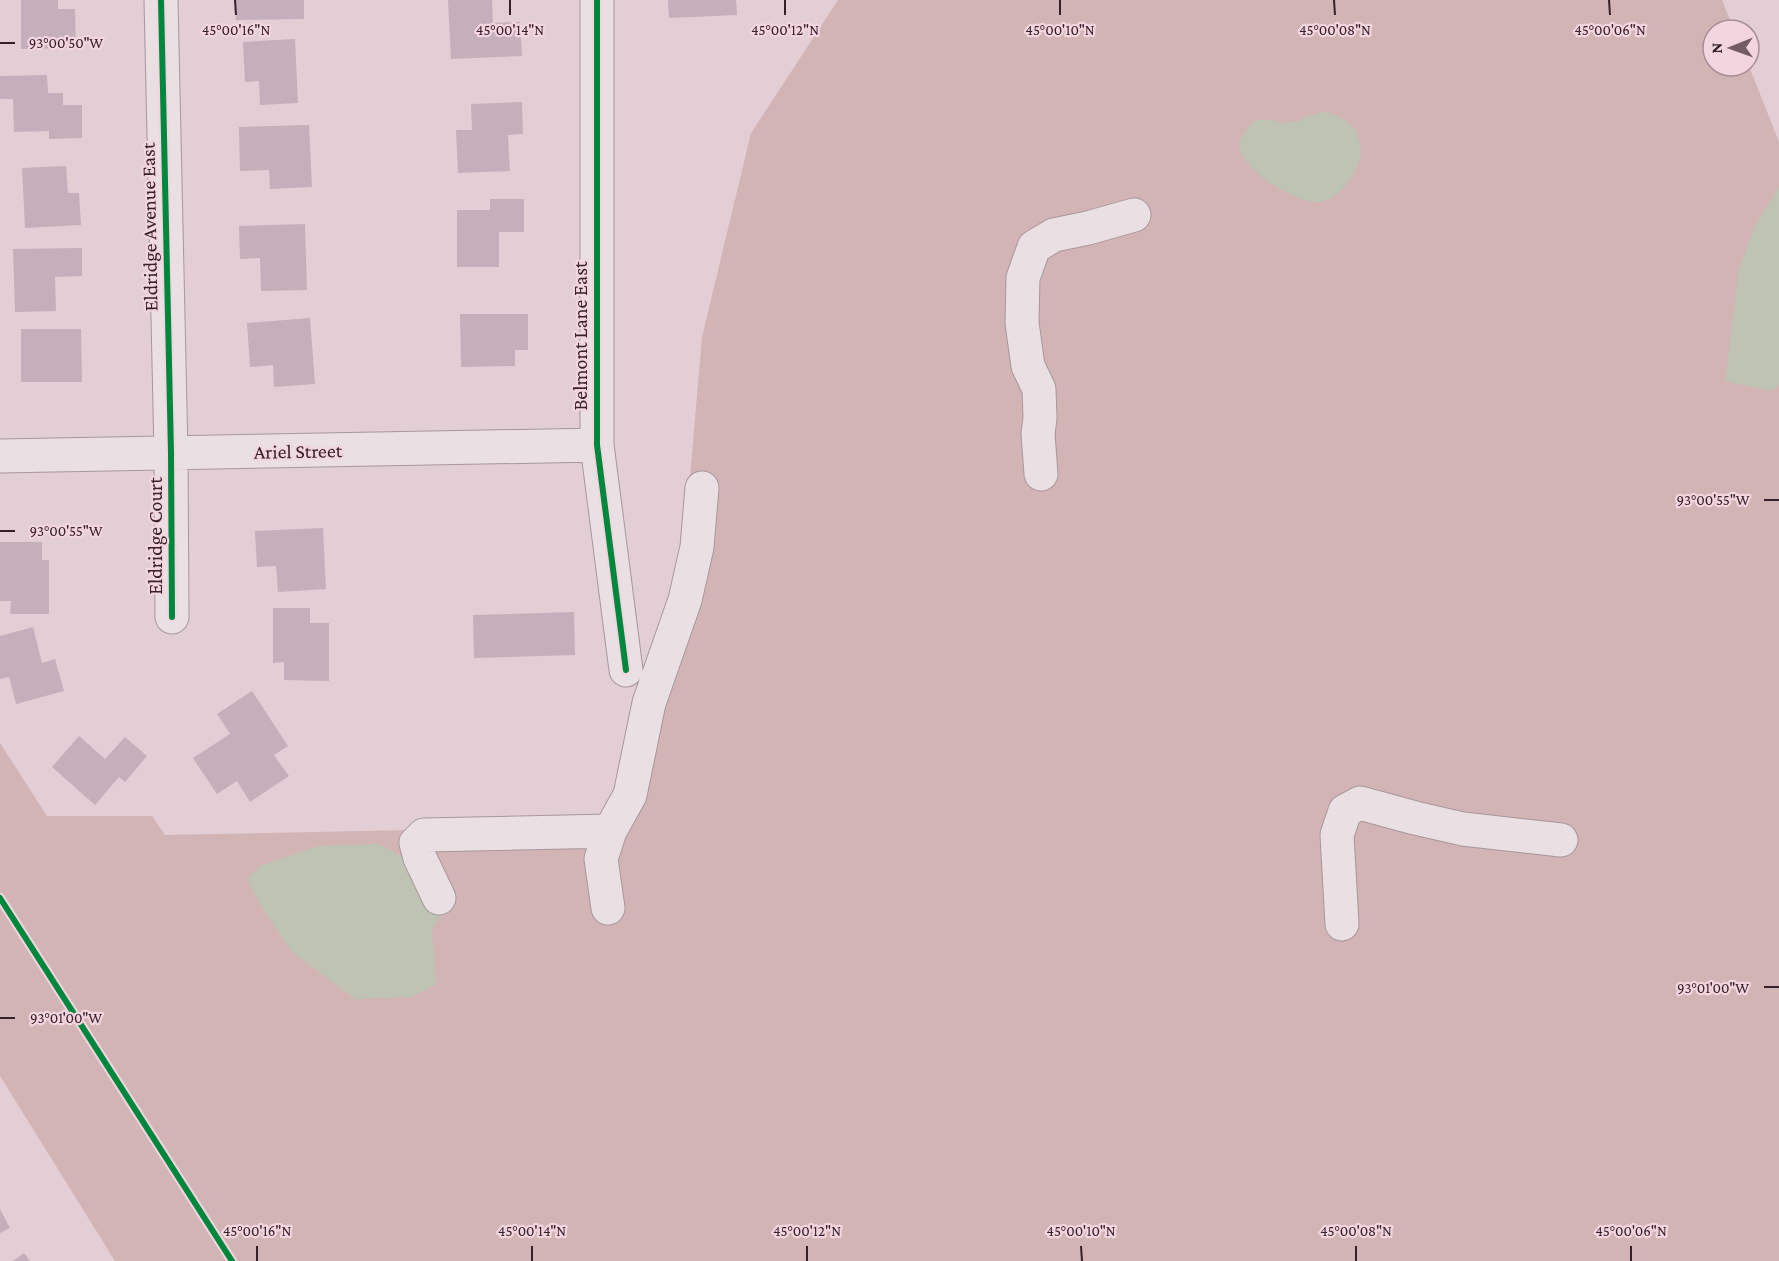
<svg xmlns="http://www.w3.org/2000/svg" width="1779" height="1261" font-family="'Crimson Pro',serif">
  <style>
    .green { fill: #d3b4b5 }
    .water { fill: #bec3b4 }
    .building { fill: #c5afba }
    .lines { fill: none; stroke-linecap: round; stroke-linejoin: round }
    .minor-casing { stroke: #a7979d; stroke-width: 35 }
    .minor { stroke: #eadfe2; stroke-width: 33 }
    .cycleway-casing { stroke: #f2d5de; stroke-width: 10 }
    .cycleway { stroke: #00873e; stroke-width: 6 }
    .ticks { fill: none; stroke: #35202b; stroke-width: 2 }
    .labels { text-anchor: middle; stroke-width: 4.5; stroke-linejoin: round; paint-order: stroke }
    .street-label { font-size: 20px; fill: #35202b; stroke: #f2d5de }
    .ticks-label { font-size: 15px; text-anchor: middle; fill: #35202b; stroke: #f2d5de; stroke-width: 4.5; stroke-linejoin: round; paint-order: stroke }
  </style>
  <rect width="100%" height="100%" fill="#e2ced4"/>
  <path class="green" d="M838,0h884l12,30h-21v36h36l30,76v1119h-1664l-115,-185v-333l47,73h105l13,19 449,-9 66,-231 22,-258 49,-204z"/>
  <path class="water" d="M1325,112c18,4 30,12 35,31 3,13 -2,24 -9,35 -8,12 -20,25 -36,24 -21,-1 -68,-30 -74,-50 -5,-13 6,-23 14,-32h13l17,3 14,-2 11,-6z
    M1779,187v198l-7,6 -47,-10 14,-112 15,-41z
    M380,844l40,24 23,45 -11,16 4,55 -24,13 -57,2 -64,-48 -30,-45 -14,-27 13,-13 57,-20z"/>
  <path class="building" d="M21,0h37v9h17l1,39 -55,1z
    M236,0h68v19l-68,1z
    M448,0h44l1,23 27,-1 2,34 -71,3z
    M668,0h68l1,15 -68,3z
    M295,39l3,64 -38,2 -1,-24 -14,1 -2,-40z
    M47,75l1,18h15v12h19v33l-33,1v-8l-35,1 -1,-33h-13v-23z
    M522,102l1,32 -15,1 2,36 -52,2 -2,-43h16l-1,-26z
    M309,125l3,62 -42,2 -1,-19 -29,1 -1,-44z
    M66,166l2,27h11l2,32 -56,3 -3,-60z
    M490,199h34v33h-25v35h-42v-57h33z
    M305,224l2,66 -46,1 -1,-33 -20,1 -1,-33z
    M82,248v28l-27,1 1,34 -41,1 -2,-63z
    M460,314h68v36h-13v16l-54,1z
    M310,318l5,66 -41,3 -1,-22 -23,2 -3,-44z
    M21,329h60l1,53h-61z
    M323,528l3,61 -48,3 -2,-26 -19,1 -2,-36z
    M0,542h42v18h7v54h-39l1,-13h-11z
    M273,608h37v15h19v58l-45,-1v-18l-11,1z
    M574,612l1,43 -101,3 -1,-43z
    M33,627l9,36 13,-4 9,32 -48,13 -7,-27 -9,2v-43z
    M252,691l36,55 -14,9 15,21 -39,26 -13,-21 -20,13 -24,-36 37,-24 -13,-20z
    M79,736l26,23 20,-22 22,19 -22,26 -6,-5 -24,28 -43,-38z
    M0,1209l10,19 -10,5z
    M24,1253l6,8h-17z"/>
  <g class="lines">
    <g class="minor-casing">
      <path id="minor" d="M161,0l10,453 1,164
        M597,0v445l29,225
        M0,456l597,-11
        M1041,474l-3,-40 2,-16 -1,-29 -11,-23 -6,-43 1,-45 11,-31 20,-12 34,-7 46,-13
        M439,898l-19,-40 -4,-15 8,-8 186,-4
        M608,908l-7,-49 9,-28 20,-36 19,-92 36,-103 12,-53 5,-59
        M1342,924l-5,-89 8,-24 15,-8 55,15 48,11 98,11"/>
    </g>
    <use href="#minor" class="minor"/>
    <g class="cycleway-casing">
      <path id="cycleway" d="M161,0l10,453 1,164
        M597,0v445l29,225
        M0,898l232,363"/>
    </g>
    <use href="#cycleway" class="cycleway"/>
  </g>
  <path class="ticks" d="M235,0l1,15M510,0v15M785,0v15M1060,0v15M1334,0l1,15M1609,0l1,15M0,43h15M1764,500h15M0,531h15M1764,987h15M0,1018h15M257,1246v15M532,1246v15M807,1246v15M1081,1246l1,15M1356,1246v15M1631,1246v15"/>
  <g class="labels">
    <g class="street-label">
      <text transform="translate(149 227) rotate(-91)" y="7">Eldridge Avenue East</text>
      <text transform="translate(580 336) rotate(-90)" y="7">Belmont Lane East</text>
      <text transform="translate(298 451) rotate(-1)" y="7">Ariel Street</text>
      <text transform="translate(155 536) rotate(-90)" y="7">Eldridge Court</text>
    </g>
  </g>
  <g class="ticks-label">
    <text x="236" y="35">45°00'16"N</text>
    <text x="510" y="35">45°00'14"N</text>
    <text x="785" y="35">45°00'12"N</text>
    <text x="1060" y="35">45°00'10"N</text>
    <text x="1335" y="35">45°00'08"N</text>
    <text x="1610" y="35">45°00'06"N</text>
    <text x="66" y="48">93°00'50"W</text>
    <text x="1713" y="505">93°00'55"W</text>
    <text x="66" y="536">93°00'55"W</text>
    <text x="1713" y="993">93°01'00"W</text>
    <text x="66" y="1023">93°01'00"W</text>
    <text x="257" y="1236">45°00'16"N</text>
    <text x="532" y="1236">45°00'14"N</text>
    <text x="807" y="1236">45°00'12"N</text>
    <text x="1081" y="1236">45°00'10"N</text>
    <text x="1356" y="1236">45°00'08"N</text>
    <text x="1631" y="1236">45°00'06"N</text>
  </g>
  <g transform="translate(1731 48) rotate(269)"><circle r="28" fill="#f2d5de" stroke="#a68d96" stroke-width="1.5"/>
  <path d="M0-4.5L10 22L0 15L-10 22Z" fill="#725d66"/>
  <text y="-9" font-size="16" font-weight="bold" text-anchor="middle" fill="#35202b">N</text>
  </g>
</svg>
